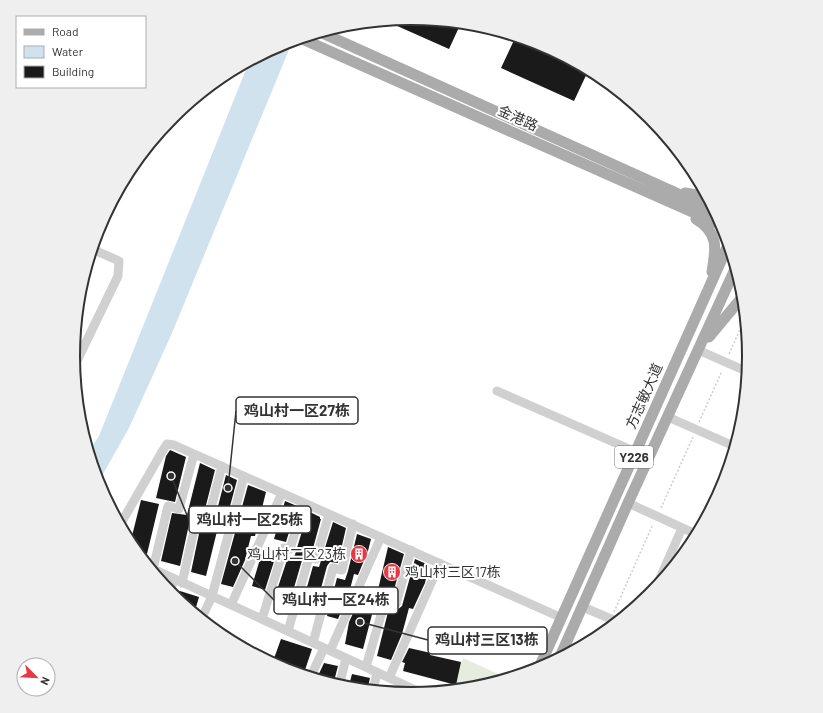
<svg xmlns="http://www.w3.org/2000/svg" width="823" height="713" font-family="Barlow,'Noto Sans SC',sans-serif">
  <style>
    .green { fill: #e6ecdf }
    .water { fill: #cfe2ee }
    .building { fill: #1a1a1a }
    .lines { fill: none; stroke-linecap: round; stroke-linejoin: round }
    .path { stroke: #cdcdcd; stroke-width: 1.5; stroke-dasharray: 2 2; stroke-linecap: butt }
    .minor { stroke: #d0d0d0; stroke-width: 9 }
    .major { stroke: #ababab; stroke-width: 11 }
    .labels { text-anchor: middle; stroke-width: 4; stroke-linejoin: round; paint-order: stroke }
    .shield { fill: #fff; stroke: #707070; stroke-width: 1 }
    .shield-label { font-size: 13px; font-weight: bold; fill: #333 }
    .street-label { font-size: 14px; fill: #333; stroke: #fff }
    .poi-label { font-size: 14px; fill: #333; stroke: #fff; text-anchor: end }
    .rim { fill: none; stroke: #333; stroke-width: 2 }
    .leader { fill: none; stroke: #333; stroke-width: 1.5 }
    .callout-dot { fill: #333; stroke: #fff; stroke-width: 1.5 }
    .callout { fill: #fff; stroke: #333; stroke-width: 1.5 }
    .callout-label { font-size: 15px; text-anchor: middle; font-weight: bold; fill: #333 }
  </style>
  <rect width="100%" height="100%" fill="#fff"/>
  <path class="green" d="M463,658l46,21 -32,10 -29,2z"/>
  <path class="water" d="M293,40l-121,293 -43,95 -31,55 -10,-31 11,-16 150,-374 33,-18z"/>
  <path class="building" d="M412,18l14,1 35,4 -12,26 -63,-28z
    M516,36l25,8 48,25 -15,32 -73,-33z
    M170,450l16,7 -11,45 -19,-4 10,-42z
    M200,463l15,7 -11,43 -8,-2 -5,4 -11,51 -19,-5 11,-48 15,2z
    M226,475l11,5 -12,45 -6,-2 -13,53 -15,-4 10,-48 8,2 5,-4z
    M248,485l18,7 -11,44h-4l-6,24 -12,27 -12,-3z
    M141,500l18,4 -12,50 -12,-4 -5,-6z
    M285,501l12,5 -11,36 -12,-3z
    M308,511l12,6v2h1l-9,33 -7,-2 -14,48 -13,-4 -2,-1 12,-36 6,1z
    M333,522l13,6 -8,35 -8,-1 -3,4 -11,41 -13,-3 1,-2 -1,-1 10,-35 6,1z
    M357,534l14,5 -3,12 -10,24 -4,-1 -5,19 -11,26 -11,-3 10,-38 8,2 3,-9z
    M388,547l16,7 -12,43 -15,-3z
    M263,549l14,3 -12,38 -13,-4z
    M415,559l14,6 -4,18 -12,26 -4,-1 -7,26 -11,26 -14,-4 12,-48 8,2 5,-4z
    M180,591l19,6 -5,17 -16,-13z
    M361,596l15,3 -13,50 -18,-5 4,-22z
    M281,639l31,10 -9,27 -23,-8 -8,-4z
    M409,648l22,5 -1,2 31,7 -5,23 -53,-14 2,-8 -3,-1z
    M324,663l14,3 -5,19 -17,-5z
    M352,674l18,4 -3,13 -19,-2z"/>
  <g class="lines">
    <path class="path" d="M729,354l17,-38
      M699,422l23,-51
      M661,508l32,-71
      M614,612l39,-88
      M605,634l3,-8"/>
    <path class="minor" d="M698,350l50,22
      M74,367l44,-91 1,-15 -27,-12
      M497,391l139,61
      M668,417l68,30
      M628,503l70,32
      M120,525l43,-75 4,-6 7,1 388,173
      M149,567l275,127
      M153,569l15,-63 11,3 15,-55
      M182,583l15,-66 11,3 14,-54
      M170,593l4,-14
      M653,594l29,-66
      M231,605l51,-112
      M583,607l35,15
      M262,619l22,-71 6,1 14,-46
      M201,620l11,-24 32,-120
      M288,631l21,-74 7,2 13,-45
      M313,643l20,-75 9,2 11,-46
      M330,651l51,-114
      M366,667l19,-66 11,3 15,-54
      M310,678l14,-30
      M389,678l51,-115
      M339,687l7,-29
      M373,691l4,-19"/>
    <path class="major" d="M320,32l396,179
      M300,38l424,188
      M685,193l23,4
      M696,219c23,14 20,29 16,53
      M709,337l35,-42
      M559,659l69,-156 108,-236
      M538,670l191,-427"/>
  </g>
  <defs>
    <g id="building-disc" transform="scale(0.9)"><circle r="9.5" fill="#e63946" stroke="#fff"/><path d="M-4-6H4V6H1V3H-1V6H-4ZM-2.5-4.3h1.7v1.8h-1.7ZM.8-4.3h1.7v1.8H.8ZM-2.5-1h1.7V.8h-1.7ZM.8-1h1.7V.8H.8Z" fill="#fff"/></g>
  </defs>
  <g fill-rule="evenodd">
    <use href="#building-disc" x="359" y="554"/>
    <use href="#building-disc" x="392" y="572"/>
  </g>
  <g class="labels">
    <rect class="shield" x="615" y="446" width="38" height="22" rx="3"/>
    <g class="shield-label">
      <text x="634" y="462">Y226</text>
    </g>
    <g class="street-label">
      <text transform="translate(518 118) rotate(24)" y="5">金港路</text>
      <text transform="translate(644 396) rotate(-66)" y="5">方志敏大道</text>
    </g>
    <g class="poi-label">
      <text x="346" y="559">鸡山村二区23栋</text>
      <text x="405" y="577" text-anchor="start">鸡山村三区17栋</text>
    </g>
  </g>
  <path d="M0 0H823V713H0ZM80 356a331 331 0 1 1 662 0a331 331 0 1 1-662 0Z" fill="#efefef" fill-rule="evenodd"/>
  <path class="rim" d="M80 356a331 331 0 1 1 662 0a331 331 0 1 1-662 0Z"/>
  <path class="leader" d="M228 488L236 411M171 476L189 520M235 561L274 600M360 622L428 640"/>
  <g class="callout-dot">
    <circle cx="228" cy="488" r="4"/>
    <circle cx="171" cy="476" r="4"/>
    <circle cx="235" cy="561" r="4"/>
    <circle cx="360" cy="622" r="4"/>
  </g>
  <g class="callout">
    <rect x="236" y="397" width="122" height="27" rx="4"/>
    <rect x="189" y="506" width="122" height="27" rx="4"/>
    <rect x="274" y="587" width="124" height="27" rx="4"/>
    <rect x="428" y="627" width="119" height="27" rx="4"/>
  </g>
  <g class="callout-label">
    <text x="297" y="416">鸡山村一区27栋</text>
    <text x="250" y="525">鸡山村一区25栋</text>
    <text x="336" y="605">鸡山村一区24栋</text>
    <text x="487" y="645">鸡山村三区13栋</text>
  </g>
  <rect x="16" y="16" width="130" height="72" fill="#ffffff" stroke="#adadad"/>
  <rect x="24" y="29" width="20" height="6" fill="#ababab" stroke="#adadad"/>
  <text x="52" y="36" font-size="12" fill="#333333">Road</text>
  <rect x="24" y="46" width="20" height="12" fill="#cfe2ee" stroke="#adadad"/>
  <text x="52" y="56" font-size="12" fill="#333333">Water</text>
  <rect x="24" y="66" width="20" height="12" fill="#1a1a1a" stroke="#adadad"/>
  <text x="52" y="76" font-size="12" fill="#333333">Building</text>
  <g transform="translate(36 677) rotate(114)"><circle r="19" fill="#ffffff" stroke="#adadad"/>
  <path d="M0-3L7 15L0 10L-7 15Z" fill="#e63946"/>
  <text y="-6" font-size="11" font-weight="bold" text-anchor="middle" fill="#333333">N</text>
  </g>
</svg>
